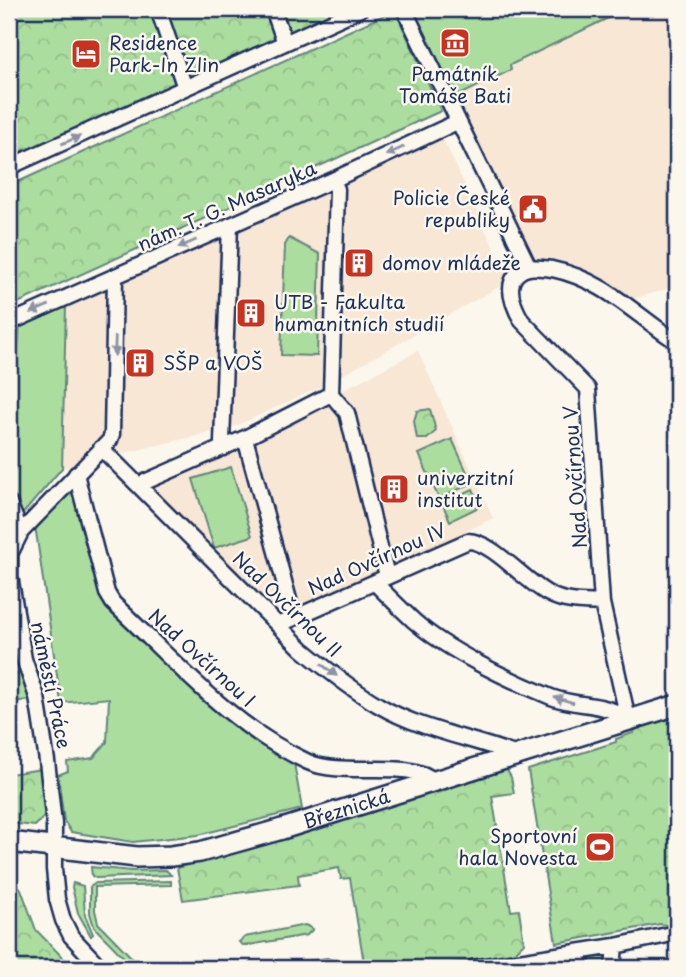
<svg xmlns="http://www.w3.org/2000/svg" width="686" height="977" font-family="'Playpen Sans',sans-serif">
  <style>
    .built { fill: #f7e7d4 }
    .green { fill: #abdd9e; stroke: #63867e; stroke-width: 2 }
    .forest { fill: url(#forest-crowns); stroke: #63867e; stroke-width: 2 }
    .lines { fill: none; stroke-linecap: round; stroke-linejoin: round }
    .street-casing { stroke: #1b2f5e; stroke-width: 19 }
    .secondary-casing { stroke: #1b2f5e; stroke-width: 24 }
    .street { stroke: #fbf7ec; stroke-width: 14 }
    .secondary { stroke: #fbf7ec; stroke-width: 19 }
    .oneway { fill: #8b93a5 }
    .labels { text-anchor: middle; stroke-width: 5; stroke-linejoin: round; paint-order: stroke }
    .poi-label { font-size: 19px; fill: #1b2f5e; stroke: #fbf7ec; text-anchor: start }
    .street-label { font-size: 19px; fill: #1b2f5e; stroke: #fbf7ec }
  </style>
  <defs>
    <pattern id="forest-crowns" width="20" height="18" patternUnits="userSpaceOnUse" patternTransform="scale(1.75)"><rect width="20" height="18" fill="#abdd9e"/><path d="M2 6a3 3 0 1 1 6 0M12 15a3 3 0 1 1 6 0" fill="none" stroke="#93be8a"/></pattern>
  </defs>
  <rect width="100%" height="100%" fill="#fbf7ec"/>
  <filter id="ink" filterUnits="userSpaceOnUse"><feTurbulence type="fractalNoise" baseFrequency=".0143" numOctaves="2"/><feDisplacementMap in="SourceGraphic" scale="14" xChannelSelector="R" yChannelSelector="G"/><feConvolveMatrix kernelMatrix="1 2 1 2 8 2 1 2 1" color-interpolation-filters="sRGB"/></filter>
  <g filter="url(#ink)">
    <path class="built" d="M627,9h50v277l-44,13 -59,-35 -41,-1 -58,-121 -19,-45 53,-32z
      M441,134l68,147 -184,104 -92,42 -171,41 4,-162 264,-116z
      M418,351l75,167 -153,76 -32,13 -31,8 -124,-121 -1,-6 4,-6 72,-32z"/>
    <path class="green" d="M413,9h214l-117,56 1,5 -55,27z
      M289,238l31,16 -3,102 -36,-1 4,-110z
      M66,306l-4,162 -53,62v-199z
      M452,439l20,44 -33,16 -20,-45z
      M231,467l21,69 -38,12 -21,-69z
      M72,483l37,106 19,34 76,79 43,33 47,28 8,46 -104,26 -65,7 -62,-10 -7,-11 -6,-46 10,-4 -1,-9 26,-4 14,-16 2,-44 -48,5 -26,-178z
      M473,489l8,17 -31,15 -8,-18z
      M21,673l9,27 -21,2v-27z
      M91,867l41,4 34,-1 5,5 -75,3 -4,-2z
      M171,881v4l-76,2v23l3,13 44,45h-8l-40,-41 -4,-14v-26l6,-4z
      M73,883l10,3 2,29 8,19 -2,2 -13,-23 -6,-26z
      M305,925l8,4 -6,6 -58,10h-6l-4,-3 6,-5z
      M605,954l3,4v10h-18v-10l3,-3z"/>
    <path class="forest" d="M9,9h341l-341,152z
      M395,10l46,101 -432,196v-121z
      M430,409l6,22 -9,8h-10l-3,-18 3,-10z
      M677,714v213l-17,-3 -104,19 -28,-173 88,-28v-3l17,-6 9,-12z
      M505,767l6,10 3,16 -22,3 19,115 8,-1 5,33 -9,9 -89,16h-58l-5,-11 -13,-79 -9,1 -2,-11 -41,7 1,10 -116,15 -6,-32 207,-66 56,-10z
      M42,769l3,47 -10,10 -26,-3v-49z
      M9,861h5l-3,15 10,13 15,41 37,38h-64z
      M327,958l8,3 3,7h-76z"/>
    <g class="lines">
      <g class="street-casing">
        <path id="street" d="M158,9l27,79
          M273,9l12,34
          M404,9l125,258
          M9,167l351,-158
          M9,323l324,-143 124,-58
          M9,355l2,-33
          M331,394l16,19 40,163
          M245,438l49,180
          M101,448l201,201c24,20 50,41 78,57 41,24 92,32 137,49
          M224,448l-2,-6 8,-217
          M76,474l31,119 6,10c62,58 117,123 195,159 36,16 102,-4 126,19
          M138,485l107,-47 86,-44 6,-205 -4,-9
          M9,503l12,29
          M375,583c13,13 26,26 39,38 34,30 95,59 137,76 26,10 55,5 77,22
          M278,625l190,-84c24,0 57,41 81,53 16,9 35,8 53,9
          M628,719l-26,-116 -14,-214 -66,-68c-7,-12 -17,-33 -6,-46 9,-10 23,-8 36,-6 53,11 82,45 125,73
          M573,953l11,15
          M101,968l-30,-32 -8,-16 -6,-21 -3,-30v-45l-7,-63 -10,-64 -13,-38 -14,-83v-22l11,-22 89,-92 2,-6 3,-157
          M473,968l142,-22 62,-13
          M613,968l2,-22"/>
      </g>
      <g class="secondary-casing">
        <g id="secondary">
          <path id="s1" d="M9,842l128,15 34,-1 29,-4 82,-23 395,-124"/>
        </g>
      </g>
      <use href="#street" class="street"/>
      <use href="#secondary" class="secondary"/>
    </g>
    <defs><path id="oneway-solid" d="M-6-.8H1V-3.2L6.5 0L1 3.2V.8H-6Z" transform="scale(1.75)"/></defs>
    <g class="oneway">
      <use href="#oneway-solid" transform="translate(71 140) rotate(-23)"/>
      <use href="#oneway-solid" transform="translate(395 151) rotate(155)"/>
      <use href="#oneway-solid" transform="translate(187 244) rotate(156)"/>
      <use href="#oneway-solid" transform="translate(40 309) rotate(157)"/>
      <use href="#oneway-solid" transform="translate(115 346) rotate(92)"/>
      <use href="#oneway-solid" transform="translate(329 670) rotate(37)"/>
      <use href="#oneway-solid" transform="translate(564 700) rotate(-164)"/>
    </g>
  </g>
  <defs>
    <g id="museum-square" transform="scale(1.575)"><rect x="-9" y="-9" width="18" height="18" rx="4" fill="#c8321e" stroke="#fbf7ec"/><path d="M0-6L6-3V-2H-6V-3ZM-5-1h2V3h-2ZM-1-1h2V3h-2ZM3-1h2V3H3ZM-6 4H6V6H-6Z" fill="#fff"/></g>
    <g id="hotel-square" transform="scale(1.575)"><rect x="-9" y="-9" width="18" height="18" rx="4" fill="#c8321e" stroke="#fbf7ec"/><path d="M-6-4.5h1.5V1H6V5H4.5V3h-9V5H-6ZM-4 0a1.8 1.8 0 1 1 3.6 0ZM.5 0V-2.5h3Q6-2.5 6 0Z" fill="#fff"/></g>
    <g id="civic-square" transform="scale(1.575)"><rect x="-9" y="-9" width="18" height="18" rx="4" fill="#c8321e" stroke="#fbf7ec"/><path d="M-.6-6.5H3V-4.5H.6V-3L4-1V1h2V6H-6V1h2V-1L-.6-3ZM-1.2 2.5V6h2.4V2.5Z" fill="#fff"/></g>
    <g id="building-square" transform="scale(1.575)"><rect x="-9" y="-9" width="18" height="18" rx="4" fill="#c8321e" stroke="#fbf7ec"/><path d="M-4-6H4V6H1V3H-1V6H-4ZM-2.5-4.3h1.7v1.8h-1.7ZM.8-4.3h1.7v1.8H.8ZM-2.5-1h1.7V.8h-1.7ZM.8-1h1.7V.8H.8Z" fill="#fff"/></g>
    <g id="stadium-square" transform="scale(1.575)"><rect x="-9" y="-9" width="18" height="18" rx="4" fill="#c8321e" stroke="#fbf7ec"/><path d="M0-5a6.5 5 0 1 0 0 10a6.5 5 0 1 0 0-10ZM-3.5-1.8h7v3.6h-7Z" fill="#fff"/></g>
  </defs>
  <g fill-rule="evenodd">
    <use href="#museum-square" x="455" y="43"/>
    <use href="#hotel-square" x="86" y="54"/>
    <use href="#civic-square" x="533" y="209"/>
    <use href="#building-square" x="359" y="263"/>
    <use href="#building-square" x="251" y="313"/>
    <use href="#building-square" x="140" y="363"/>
    <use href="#building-square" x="394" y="489"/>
    <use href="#stadium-square" x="600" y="847"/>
  </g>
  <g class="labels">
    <g class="poi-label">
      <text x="109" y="50">Residence<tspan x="109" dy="22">Park-In Zlin</tspan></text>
      <text x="455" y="81" text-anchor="middle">Památník<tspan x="455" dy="22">Tomáše Bati</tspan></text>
      <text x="510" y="205" text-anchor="end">Policie České<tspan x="510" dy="22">republiky</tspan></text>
      <text x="382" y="270">domov mládeže</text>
      <text x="274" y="309">UTB - Fakulta<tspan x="274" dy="22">humanitních studií</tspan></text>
      <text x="163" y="370">SŠP a VOŠ</text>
      <text x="417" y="485">univerzitní<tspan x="417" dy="22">institut</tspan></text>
      <text x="577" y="843" text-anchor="end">Sportovní<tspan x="577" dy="22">hala Novesta</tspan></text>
    </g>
    <g class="street-label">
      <text transform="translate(227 206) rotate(-24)" y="7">nám. T. G. Masaryka</text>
      <text transform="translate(575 477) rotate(-94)" y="7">Nad Ovčírnou V</text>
      <text transform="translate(377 559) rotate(-24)" y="7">Nad Ovčírnou IV</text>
      <text transform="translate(287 604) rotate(44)" y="7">Nad Ovčírnou II</text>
      <text transform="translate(202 658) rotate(42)" y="7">Nad Ovčírnou I</text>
      <text transform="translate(51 685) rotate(78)" y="7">náměstí Práce</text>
      <text dy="7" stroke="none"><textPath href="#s1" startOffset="345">Březnická</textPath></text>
    </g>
  </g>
  <rect width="686" height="977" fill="none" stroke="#fbf7ec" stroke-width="35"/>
  <rect x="18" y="18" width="651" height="942" fill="none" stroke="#1b2f5e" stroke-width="2.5" filter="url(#ink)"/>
</svg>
